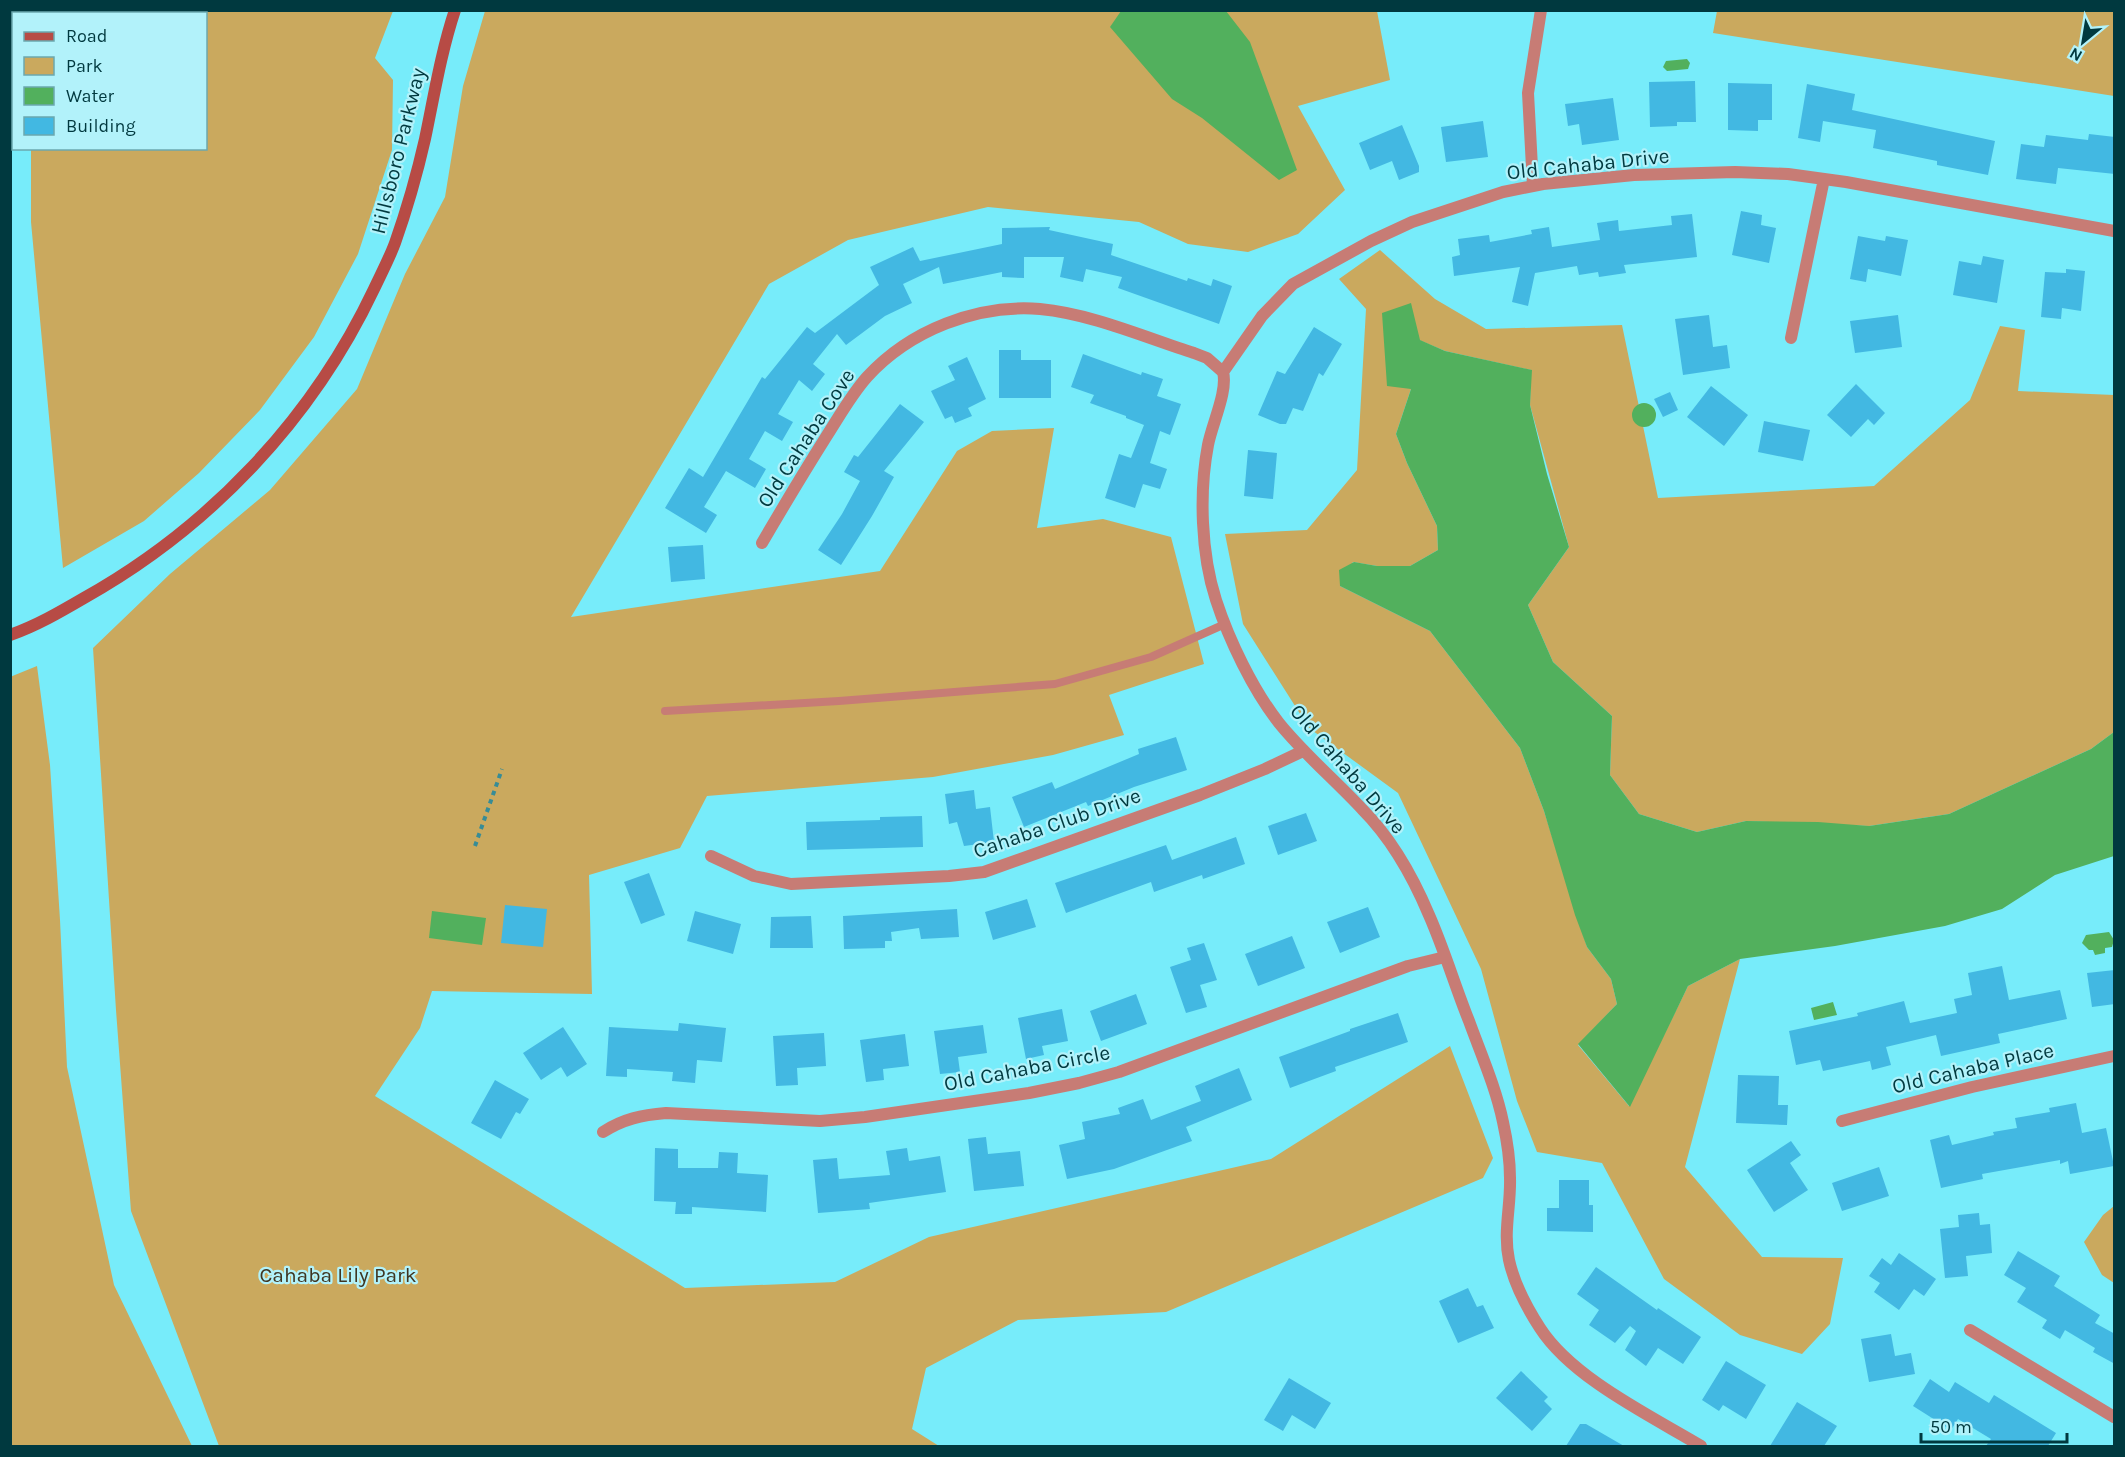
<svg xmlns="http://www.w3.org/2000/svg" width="2125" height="1457" font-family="Karla,sans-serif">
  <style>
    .green { fill: #caa95e }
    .water { fill: #52b05d }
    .building { fill: #42b8e2 }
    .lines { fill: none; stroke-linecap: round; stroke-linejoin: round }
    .path { stroke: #378c96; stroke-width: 4; stroke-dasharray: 4.5 4.5; stroke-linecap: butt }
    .lane { stroke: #c77c75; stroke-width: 8 }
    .street { stroke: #c77c75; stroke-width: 12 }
    .secondary { stroke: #b74b45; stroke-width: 12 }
    .labels { text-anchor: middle; stroke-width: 4.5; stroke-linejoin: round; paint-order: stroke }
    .street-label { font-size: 21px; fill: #00393f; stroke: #b2f2fa }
    .park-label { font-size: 21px; fill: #3f3521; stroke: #b2f2fa }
  </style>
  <rect width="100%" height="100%" fill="#77ecfa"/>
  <path class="green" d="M30,11h363l-18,47 18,22 -1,70 -34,104 -44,83 -54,73 -61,63 -55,48 -81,47 -32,-346v-73l175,-1v-134h-176z
    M485,11h892l13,69 -92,26 47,84 -47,44 -50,18 -60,-8 -49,-22 -151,-15 -140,33 -79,44 -198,333 309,-46 77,-120 35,-20 62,-3 -17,100 66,-9 68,18 33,127 -95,31 15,40 -71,20 -120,22 -226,19 -27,52 -91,27 3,119 -160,-3 -12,37 -45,68 310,192 150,-6 94,-45 342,-78 179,-113 43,112 -10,20 -317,134 -148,8 -92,48 -14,61 27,17h-720l-88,-235 -15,-201 -23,-362 77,-74 100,-84 87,-101 48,-115 40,-77 18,-111z
    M1717,11h397v85l-401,-63z
    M1380,250l55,49 51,30 136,-4 36,173 216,-12 96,-86 30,-74 25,4 -7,61 96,4v337l-23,17 -142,65 -80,12 -123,-5 -49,11 -58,-18 -29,-39 2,-59 -59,-54 -25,-57 41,-58 -39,-142 1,-35 -86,-19 -26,-11 -8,49 -15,45 11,29 30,63 1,24 -28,16h-33l-24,-4 -13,24 90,45 90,117 24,63 43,136 24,32 6,25 -39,41 51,61 59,-120 52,-27 -55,208 77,90 81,1 -13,66 -28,30 -62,-19 -76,-56 -62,-116 -65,-11 -20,-51 -36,-132 -83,-176 -89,-65 -66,-104 -18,-90 82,-4 50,-60 9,-161 -27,-30z
    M37,666l13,99 10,155 7,147 47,218 78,161h-181l-1,-769z
    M2114,1206v77l-12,-8 -18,-33 19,-27z"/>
  <path class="water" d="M1121,11h105l24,31 47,128 -18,10 -77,-62 -30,-19 -62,-72z
    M1687,59l3,4 -2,6 -21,2 -4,-4 3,-6z
    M1411,303l9,37 25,11 87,19 -2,35 17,69 22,73 -41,58 25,57 59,54 -2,59 29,39 58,18 49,-11 72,1 51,4 80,-12 142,-65 23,-17v124l-59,19 -53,34 -57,17 -110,20 -95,13 -52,27 -58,121 -52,-63 39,-40 -6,-25 -24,-32 -12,-32 -31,-104 -24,-63 -90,-117 -90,-45 -1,-16 15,-8 23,4h33l28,-16 -1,-24 -30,-63 -11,-29 15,-45 -24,-3 -5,-73z
    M1632 415a12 12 0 1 1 24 0a12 12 0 1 1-24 0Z
    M432,911l54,7 -4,27 -53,-7z
    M2109,932l5,8 -2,7 -7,1v5l-10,2 -2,-5h-4l-7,-7 4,-8z
    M1833,1002l4,13 -23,5 -3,-12z"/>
  <path class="building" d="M1695,81l1,41h-19v4l-27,1 -1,-45z
    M1728,83l44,1v36h-14v11l-30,-1z
    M1807,84l48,10 -3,16 143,31 -7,34 -51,-10v-4l-64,-13 3,-18 -53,-9 -3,21 -22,-4z
    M1613,98l6,42 -37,5 -3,-21 -11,2 -3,-22z
    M1483,121l5,36 -42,5 -5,-35z
    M1402,125l17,41v6l-20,8 -7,-19 -22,9 -11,-27z
    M2089,134l26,3v37l-57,-6 -2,16 -40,-5 5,-35 23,3 2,-12 42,5z
    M1741,211l21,4 -1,10 15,3 -7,35 -37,-8z
    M1692,214l5,43 -73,8 2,8 -27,4 -1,-5 -19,3 -2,-9 -42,7 -7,33 -16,-4 8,-35 -66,9 -2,-19 8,-2 -2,-16 31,-4 1,7 42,-8 -1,-4 18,-3 3,20 48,-7 -3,-17 21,-3 1,11 53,-6 -1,-9z
    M1050,227l-1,3 64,14 -2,11 76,26 1,-3 23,8 2,-7 19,7 -13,38 -101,-36 4,-11 -36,-8 -3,13 -23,-5 4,-20h-40v21l-22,-1v-5l-59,12 -4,-17 -36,17 9,19 -27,13 -39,29 -9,-11 -24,30 12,10 -13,17 -13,-11 -21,34 15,8 -11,19 -17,-10 -16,28 17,10 -11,19 -29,-17 -22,36 13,8 -11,18 -41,-25 24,-40 14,9 59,-100 3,2 42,-52 8,6 64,-48 -9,-18 43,-20 7,14 82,-17v-16z
    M1858,236l27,5 1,-5 22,4 -7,36 -33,-7 -2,13 -16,-3z
    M1983,256l21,4 -7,43 -44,-8 6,-34 22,4z
    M2066,269l19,2 -4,40 -19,-3 -1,11 -20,-2 4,-45 21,1z
    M1709,315l4,32 14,-2 3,23 -47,7 -8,-56z
    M1898,315l4,32 -47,6 -5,-32z
    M1314,327l28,17 -19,32 -4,-3 -16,38 -10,-3 -7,16h-6l-22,-9 19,-44 8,3z
    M999,350h22v10h30v38h-52z
    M1083,354l58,21 1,-3 21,7 -6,17 24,8 -11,31 -10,-4 -10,32 17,6 -7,20 -17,-5 -8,24 -30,-10 14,-44 12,4 13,-33 -18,-7v-2l-36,-13 4,-8 -23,-8z
    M967,357l19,42 -18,9 4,8 -17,7 -3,-7 -7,3 -14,-28 24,-11 -7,-14z
    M1856,384l29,29 -11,12 -6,-6 -17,18 -24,-22z
    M1711,386l37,29 -24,31 -37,-29z
    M1670,392l8,18 -15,7 -9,-18z
    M900,404l24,18 -40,49 10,6 -22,39 -31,49 -23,-15 24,-36 18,-33 -16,-9 10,-17 4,2z
    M1764,421l46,9 -7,31 -45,-9z
    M1248,450l29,3 -4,46 -29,-3z
    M703,545l2,34 -34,3 -3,-35z
    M1176,737l11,33 -53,17 -46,19 -2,-4 -62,25 -12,-30 40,-15 3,7 84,-35 -1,-5z
    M974,790l2,19 14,-2 4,35 -30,4 -7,-24 -8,2 -4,-30z
    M1306,813l11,28 -39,14 -10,-29z
    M922,816l1,31 -116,3 -1,-28 74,-2v-3z
    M1236,837l9,27 -42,15 -1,-4 -48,17 -3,-10 -85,31 -11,-30 111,-38 6,15z
    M649,873l16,42 -24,9 -17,-42z
    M1027,899l9,28 -43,13 -8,-28z
    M505,905l42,4 -4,38 -42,-4z
    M1368,907l12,30 -40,16 -13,-31z
    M957,909l2,28 -38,2 -2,-11 -28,4 1,9h-7v7l-41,1 -1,-33z
    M695,911l46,13 -8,30 -46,-13z
    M811,916l2,32h-43l1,-31z
    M1292,936l13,32 -47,18 -13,-32z
    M1204,943l13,37 -17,5 7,22 -21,6 -16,-46 21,-7 -4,-12z
    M2002,966l7,34 51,-10 7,29 -69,15 2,9 -59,13 -5,-21 -50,12 5,18 -19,5 -2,-9 -47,10 -3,-11 -24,5 -7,-34 69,-15 -1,-3 47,-12 6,22 47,-10 -3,-14 18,-4 -4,-22z
    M2115,970v34l-23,3 -5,-34z
    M1136,994l11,30 -46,17 -11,-30z
    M1062,1009l6,32 -26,5 2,9 -18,4 -8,-41z
    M1398,1013l10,29 -73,25 1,4 -46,17 -11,-31 71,-26v-2z
    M679,1023l47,5 -4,34 -25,-2 -2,23 -23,-2 1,-9 -46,-3v8l-21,-1 3,-49 69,4z
    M983,1025l4,28 -29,4 2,15 -20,2 -6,-43z
    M563,1027l24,37 -20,13 -6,-10 -20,13 -18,-27z
    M824,1033l2,33 -29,2 1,17 -22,1 -3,-50z
    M905,1034l4,32 -26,3 1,11 -18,2 -6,-42z
    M1239,1068l13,32 -66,27 6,14 -78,28 -47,10 -8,-34 26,-6 -3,-17 38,-8 -2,-6 25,-9 8,21 50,-19 -6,-15z
    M1738,1075l41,1 -1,29h10l-1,20 -51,-2z
    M495,1080l34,19 -9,15 -4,-2 -15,27 -30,-16z
    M2076,1103l6,30 24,-5 8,38 -44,8 -2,-13 -8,3v-4l-78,14 1,5 -42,9 -11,-48 19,-5 3,10 42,-10 -1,-3 24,-4 -2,-10 35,-6 -1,-4z
    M986,1137l2,17 32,-3 4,35 -50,5 -6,-52z
    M1791,1141l10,14 -11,8 18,27 -34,22 -27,-42z
    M655,1148l23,1v19h40l1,-16 19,1 -1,20 31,2 -2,37 -74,-5v7h-17l1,-12 -22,-1z
    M907,1148l2,13 31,-5 6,36 -77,11 1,6 -52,4 -5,-53 24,-2 2,21 51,-4 -4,-24z
    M1879,1167l10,29 -47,15 -10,-28z
    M1559,1180h30v25h4v27l-46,-1v-23h12z
    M1979,1213l1,12 10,-1 2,29 -26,3 2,20 -23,2 -5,-49 19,-2 -1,-12z
    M2018,1251l42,25 -6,10 46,29 -5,8 20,11v30l-22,-12 2,-4 -30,-18 -5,9 -18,-11 5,-8 -30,-18 9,-14 -22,-13z
    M1899,1253l37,26 -12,17 -10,-7 -15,21 -25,-18 6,-9 -11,-7 13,-18 9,7z
    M1596,1267l61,43 1,-2 43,29 -18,27 -25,-16 -12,18 -21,-16 11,-19 -6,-5 -15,17 -26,-18 10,-15 -22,-16z
    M1468,1288l9,19 6,-2 11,23 -36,15 -19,-42z
    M1891,1334l4,22 16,-3 4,21 -46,8 -8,-43z
    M1726,1361l40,24 -20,34 -23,-14 -4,6 -17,-11z
    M1521,1371l27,26 -4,4 8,8 -20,22 -36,-33z
    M1289,1378l42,25 -16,26 -23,-14 -9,16 -19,-11z
    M1930,1379l19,13 6,-10 34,21 5,-8 62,38 -8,13h-62l5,-7 -33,-20 -7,11 -38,-24z
    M1797,1402l40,24 -13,20h-54z
    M1580,1424h6l38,22h-58z"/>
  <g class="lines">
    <path class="path" d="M475,846l27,-77"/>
    <path class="lane" d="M665,711l174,-10 216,-17 96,-27 74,-33"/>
    <path class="street" d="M1533,186l-5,-93 13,-83
      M1791,338l33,-159
      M762,543c21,-36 42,-71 64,-106 13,-20 25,-42 41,-60 43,-47 110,-73 173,-68 52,5 104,28 154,44l13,5 16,14
      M711,856l43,20 37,8 158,-8 35,-4 216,-77 65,-26 38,-18
      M1842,1121l130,-34 142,-31
      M603,1132c20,-13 39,-17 63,-19l154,8 45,-4 164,-24 50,-10 40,-11 289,-106 37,-9
      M1970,1330l144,87
      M1701,1446c-50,-30 -129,-68 -161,-118 -13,-20 -26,-45 -31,-68 -6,-28 2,-55 1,-82 0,-18 -3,-38 -7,-56 -7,-34 -22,-68 -34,-101 -14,-35 -25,-72 -40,-106 -16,-38 -38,-77 -67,-106 -27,-29 -58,-55 -83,-86 -26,-33 -50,-83 -63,-123 -15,-46 -17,-108 -8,-155 4,-21 20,-54 15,-73l39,-56 31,-32 78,-43 41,-19 91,-30 40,-8 91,-9 101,-3 53,2 58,8 268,49"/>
    <path class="secondary" d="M10,635c26,-9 50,-23 74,-37 125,-70 228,-178 290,-309 7,-15 15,-30 21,-46 12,-34 22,-69 30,-104 9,-43 16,-87 30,-129"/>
  </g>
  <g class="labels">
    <g class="street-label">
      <text transform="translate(398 151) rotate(-76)" y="7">Hillsboro Parkway</text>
      <text transform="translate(1588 164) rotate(-6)" y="7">Old Cahaba Drive</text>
      <text transform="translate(806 438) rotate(-57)" y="7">Old Cahaba Cove</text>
      <text transform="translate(1348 769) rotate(49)" y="7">Old Cahaba Drive</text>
      <text transform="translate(1057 823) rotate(-19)" y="7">Cahaba Club Drive</text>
      <text transform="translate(1027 1068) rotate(-11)" y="7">Old Cahaba Circle</text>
      <text transform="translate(1973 1068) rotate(-13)" y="7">Old Cahaba Place</text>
    </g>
    <g class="park-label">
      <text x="338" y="1282">Cahaba Lily Park</text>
    </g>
  </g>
  <rect width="2125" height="1457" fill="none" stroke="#00393f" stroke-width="24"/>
  <rect x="12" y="12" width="195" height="138" fill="#b2f2fa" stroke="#6ba8af" stroke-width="1.5"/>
  <rect x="24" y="32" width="30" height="9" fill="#b74b45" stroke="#6ba8af" stroke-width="1.5"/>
  <text x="66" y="42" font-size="18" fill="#00393f">Road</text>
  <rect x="24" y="57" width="30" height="18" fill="#caa95e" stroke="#6ba8af" stroke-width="1.5"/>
  <text x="66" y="72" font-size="18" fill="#00393f">Park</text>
  <rect x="24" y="87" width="30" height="18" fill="#52b05d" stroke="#6ba8af" stroke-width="1.5"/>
  <text x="66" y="102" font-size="18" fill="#00393f">Water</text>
  <rect x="24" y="117" width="30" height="18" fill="#42b8e2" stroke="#6ba8af" stroke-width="1.5"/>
  <text x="66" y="132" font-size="18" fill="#00393f">Building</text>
  <g transform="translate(2083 42) rotate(210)" stroke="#b2f2fa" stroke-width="4.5" paint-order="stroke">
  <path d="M0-4.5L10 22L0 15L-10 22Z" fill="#00393f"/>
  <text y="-9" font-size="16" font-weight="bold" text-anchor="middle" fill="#00393f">N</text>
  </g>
  <path d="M1921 1433v9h146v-9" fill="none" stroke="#00393f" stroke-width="3"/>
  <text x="1930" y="1433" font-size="18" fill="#00393f" stroke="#b2f2fa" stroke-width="4.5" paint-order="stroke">50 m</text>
</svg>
